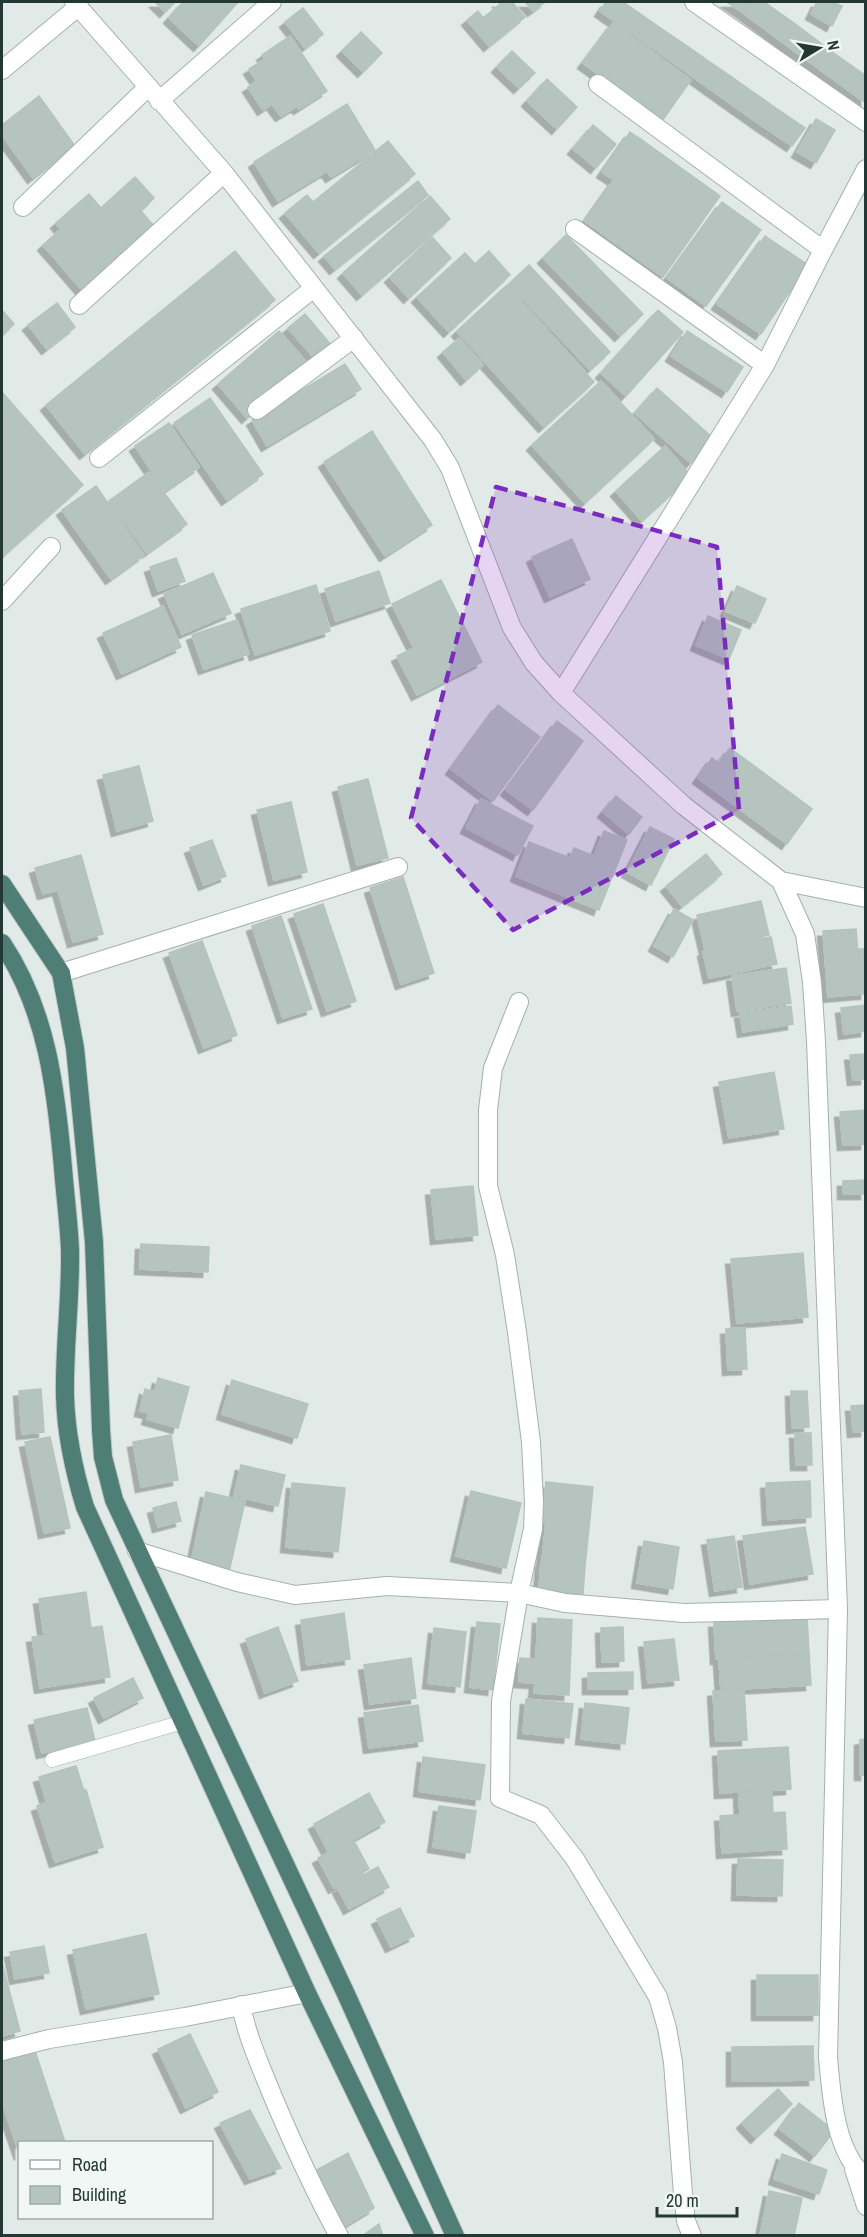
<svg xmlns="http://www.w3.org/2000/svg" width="867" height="2237" font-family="'Archivo Narrow',sans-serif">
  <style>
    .building { fill: #b6c4bf; stroke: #b4c3be; stroke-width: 1.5; filter: url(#shadow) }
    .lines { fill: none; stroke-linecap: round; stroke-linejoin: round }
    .service-casing { stroke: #a4b1ad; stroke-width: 15 }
    .minor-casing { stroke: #a4b1ad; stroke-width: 20 }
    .trunk-casing { stroke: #c1c7c6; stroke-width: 20 }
    .service { stroke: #fff; stroke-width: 14 }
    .minor { stroke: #fff; stroke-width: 18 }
    .trunk { stroke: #4e7e76; stroke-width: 18 }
    .marked { fill: #7b2cbf; fill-opacity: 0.2; stroke: #7b2cbf; stroke-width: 4.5; stroke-dasharray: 12 8; stroke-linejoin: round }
  </style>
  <defs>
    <filter id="shadow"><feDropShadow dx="-5.5" dy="5.5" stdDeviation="0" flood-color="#0004"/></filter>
  </defs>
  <rect width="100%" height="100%" fill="#e1eae6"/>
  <path class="building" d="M155,2h20l-10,10z
    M183,2h55l-39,44 -30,-28z
    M498,2h14l13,15 -36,29 -22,-26 11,-9 5,7 17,-14z
    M525,2h20l-12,9z
    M606,2h17l26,18 -12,17 -37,-26z
    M727,2h22l-7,10z
    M749,2h15l34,24 -13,18 -43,-32z
    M817,2h16l9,4 -10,20 -21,-12z
    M303,8l20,26 -18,14 -20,-26z
    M649,20l48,33 -12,18 -48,-34z
    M613,23l78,57 -29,41 -79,-58z
    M798,26l33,25 -13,17 -33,-24z
    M361,32l21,21 -19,19 -21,-21z
    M290,36l37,55 -28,18 -2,-3 -16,10 -9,-12 -9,6 -15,-23 9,-6 -8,-12 16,-10 -3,-4z
    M512,51l23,22 -16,15 -22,-21z
    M831,51l35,25v27l-48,-35z
    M697,53l39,27 -12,19 -39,-28z
    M547,79l30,28 -20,22 -30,-28z
    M736,80l34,24 -12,19 -34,-24z
    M39,96l36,50 -42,32 -31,-43v-10z
    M347,104l28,46 -44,27 -4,-6 -49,30 -24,-39z
    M770,104l35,24 -13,18 -34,-23z
    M816,119l19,11 -19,33 -19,-11z
    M593,125l23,19 -20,24 -23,-19z
    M630,132l12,8 -28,40 -12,-8z
    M642,140l78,56 -57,81 -78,-56z
    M388,141l27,33 -96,79 -34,-40 22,-18 6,7z
    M135,177l19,21 -13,13 13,15 -71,65 -40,-46 18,-16 -5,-6 33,-29 12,14z
    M418,181l10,14 -93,74 -11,-13z
    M430,196l20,23 -88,76 -19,-22z
    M722,202l39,28 -55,76 -39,-28z
    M566,235l77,79 -23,22 -77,-78z
    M765,236l43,29 -47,69 -44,-30z
    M432,237l19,21 -42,40 -19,-21z
    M235,251l40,49 -190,154 -39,-49z
    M489,251l21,24 -61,57 -32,-35 48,-44 10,11z
    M529,265l81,87 -20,18 -81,-86z
    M507,285l87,97 -50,45 -87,-96z
    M57,303l18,24 -28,22 -19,-24z
    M2,310l12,14 -12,12z
    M658,310l25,22 -57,64 -25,-23z
    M305,314l26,31 -16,14 -27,-31z
    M279,331l29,33 -61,54 -29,-34z
    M687,331l56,36 -16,25 -56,-36z
    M459,338l24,27 -17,15 -23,-28z
    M345,364l16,25 -94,57 -15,-26z
    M601,381l53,58 -69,64 -53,-58z
    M657,388l56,50 -22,25 -56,-50z
    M2,392l81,93 -81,72z
    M210,398l53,76 -36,26 -53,-77z
    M169,423l30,44 -34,24 -30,-45z
    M372,431l60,94 -47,31 -61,-94z
    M665,446l26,30 -49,45 -26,-30z
    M149,472l38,52 -40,29 -38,-52z
    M96,486l48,69 -33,24 -49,-69z
    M572,539l18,40 -40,18 -18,-40z
    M176,558l9,23 -27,10 -8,-24z
    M379,571l11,32 -54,18 -11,-32z
    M213,573l18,40 -49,21 -18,-40z
    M441,580l41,82 -65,33 -20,-39 17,-8 -22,-44z
    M316,585l14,46 -75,24 -14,-46z
    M737,586l29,13 -11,24 -29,-12z
    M163,606l18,41 -59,27 -19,-41z
    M708,616l33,14 -12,29 -33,-14z
    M237,620l12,34 -45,15 -12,-34z
    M498,705l42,32 -47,64 -42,-32z
    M557,721l26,20 -50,69 -27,-20z
    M730,748l82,61 -25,35 -89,-66 14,-20 7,5z
    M139,766l14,55 -36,10 -14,-56z
    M368,779l20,79 -31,7 -19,-78z
    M616,796l26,21 -13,17 -26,-22z
    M481,799l52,27 -15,29 -52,-27z
    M291,802l16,70 -33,8 -17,-70z
    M650,827l24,12 -23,46 -24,-13z
    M604,831l23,9 -28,70 -83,-34 13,-34 41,16 4,-10 20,8z
    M212,840l14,36 -22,9 -14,-37z
    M706,854l16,20 -40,32 -16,-20z
    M81,855l22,79 -30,8 -15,-52 -15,4 -8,-26z
    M403,877l31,96 -33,11 -31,-96z
    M761,901l8,34 -64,14 -8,-34z
    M323,904l33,97 -29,10 -33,-97z
    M674,909l19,11 -20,37 -19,-11z
    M281,916l31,93 -29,9 -31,-92z
    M856,929l5,65 -33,3 -5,-66z
    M771,937l6,27 -68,14 -6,-27z
    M202,941l35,94 -33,13 -35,-95z
    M859,949h7v45h-5z
    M786,968l5,35 -54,8 -5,-35z
    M866,1005v26l-22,3 -3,-26z
    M791,1006l2,18 -50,8 -3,-19z
    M866,1054v25l-13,1 -3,-25z
    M774,1072l10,57 -55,9 -10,-56z
    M866,1110v34l-23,1 -3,-33z
    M866,1180v14h-23v-13z
    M473,1186l5,49 -42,4 -5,-49z
    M141,1244l68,3 -1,25 -68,-3z
    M803,1253l5,64 -71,6 -6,-64z
    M745,1328l2,41 -19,1 -2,-41z
    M158,1378l31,9 -11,41 -31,-9 2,-6 -9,-2 5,-22 10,3z
    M232,1380l76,24 -11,34 -75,-24z
    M41,1389l3,43 -22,2 -3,-43z
    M791,1391h16l2,36 -17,1z
    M866,1405v26l-13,1 -2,-26z
    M795,1433h16l1,32h-16z
    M171,1435l7,45 -37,7 -8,-45z
    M50,1437l20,91 -26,5 -19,-91z
    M241,1465l44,10 -7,31 -44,-10z
    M810,1481l1,36 -43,3 -2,-37z
    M546,1482l47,5 -4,41 -46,-5z
    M292,1483l53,5 -7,64 -52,-5z
    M471,1491l50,12 -15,65 -50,-12z
    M206,1492l39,9 -16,71 -38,-8z
    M176,1502l5,19 -23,6 -5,-19z
    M546,1523l43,5 -4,38 -43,-4z
    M805,1527l8,47 -63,10 -7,-48z
    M734,1536l8,51 -27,4 -8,-51z
    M644,1541l35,6 -6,42 -36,-6z
    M541,1562l44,4 -2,28 -44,-4z
    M86,1592l5,36 -47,7 -5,-36z
    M344,1613l6,46 -43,6 -6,-45z
    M807,1617l2,36 -93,6 -2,-37z
    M538,1618l34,2 -3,75 -35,-2 1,-10 -16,-1 1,-24 16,1z
    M477,1622l23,2 -7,66 -23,-3z
    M102,1626l8,51 -70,11 -8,-51z
    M278,1627l20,54 -33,12 -19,-54z
    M623,1627l1,34 -22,1 -1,-34z
    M434,1628l32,4 -6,55 -32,-4z
    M674,1639l5,41 -31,3 -4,-41z
    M809,1653l2,32 -90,5 -2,-31z
    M411,1658l5,40 -46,6 -6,-39z
    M633,1672v17h-45v-16z
    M133,1678l10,20 -39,20 -10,-20z
    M744,1689l3,51 -31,1 -3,-50z
    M526,1699l47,5 -4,34 -46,-5z
    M585,1703l44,5 -4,36 -44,-5z
    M418,1705l5,36 -54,7 -5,-35z
    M87,1708l8,33 -53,12 -8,-33z
    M866,1739v36h-6v-35z
    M788,1747l3,42 -71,4 -2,-42z
    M423,1757l62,8 -5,35 -61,-9z
    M76,1766l8,25 -37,12 -8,-26z
    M86,1790l17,57 -48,15 -18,-56z
    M772,1790l1,23 -33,2 -1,-23z
    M369,1793l16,29 -56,31 -15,-29z
    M439,1806l37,5 -6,42 -37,-6z
    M785,1812l2,37 -65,4 -2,-37z
    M353,1839l16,30 -35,19 -16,-30z
    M738,1859l45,1 -1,36 -45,-1z
    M378,1867l11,20 -40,22 -11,-21z
    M400,1908l14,28 -23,11 -14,-28z
    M146,1934l13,60 -73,15 -13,-59z
    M44,1946l5,27 -34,6 -5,-27z
    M2,1963l18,68 -18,5z
    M757,1975h61v40h-61z
    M190,2034l28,58 -32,16 -28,-59z
    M813,2046l1,34 -82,1v-34z
    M34,2048l31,94h-45v13l-16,-47 -2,1v-50z
    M778,2089l14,15 -36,34 -14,-15z
    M799,2103l35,28 -19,25 -35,-27z
    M250,2110l31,58 -31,11 -30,-56z
    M348,2153l26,55 -31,19 -30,-55z
    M782,2154l45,16 -8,24 -45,-15z
    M769,2191l33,7 -8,38h-34z
    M379,2224l4,12h-21z"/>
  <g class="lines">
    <g class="service-casing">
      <path id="service" d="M52,1760l131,-38"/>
    </g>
    <g class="minor-casing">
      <path id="minor" d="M74,2l150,171 209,267 17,28 62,160 22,35 27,30 122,112 98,76 24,53 7,48 4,59 22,568 -10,448c3,35 7,98 38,120
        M694,2l172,120
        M2,70l77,-64
        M159,101l113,-99
        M23,207l124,-119
        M575,229l190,136
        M823,250l43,-81
        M79,305l145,-132
        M257,410l97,-72
        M99,458l215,-170
        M2,601l49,-54
        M561,693l204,-328 58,-115 -225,-166
        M781,881l85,17
        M61,973l337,-106
        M519,1002l-26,66 -5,42v76l17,69 12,77 14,110 3,60 -1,27 -14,64 -18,108 -1,97 41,17 34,44 83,138 9,31 6,34 10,132 3,27 6,15
        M137,1551l100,31 58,13 92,-9 132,7 46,10 119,10 154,-4
        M241,2005c6,32 20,62 32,92 20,47 41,94 66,139
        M2,2051l47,-12 136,-22 122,-24
        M854,2169l12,37"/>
    </g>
    <g class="trunk-casing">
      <path id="trunk" d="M2,884l59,89 14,75 19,194 7,188 2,27 11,43 232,494 109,242
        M2,943c45,67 54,146 61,225 2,27 6,55 7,82 1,49 -6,97 -5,146 1,38 9,75 20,111l222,486 118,243"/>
    </g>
    <use href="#service" class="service"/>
    <use href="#minor" class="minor"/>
    <use href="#trunk" class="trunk"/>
  </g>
  <path class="marked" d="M496,487l221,60 22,263 -226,120 -102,-112z"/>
  <rect width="867" height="2237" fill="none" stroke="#233834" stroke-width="6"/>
  <rect x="18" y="2141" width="195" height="78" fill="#f1f7f4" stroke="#9faba7" stroke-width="1.5"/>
  <rect x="30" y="2160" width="30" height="9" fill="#ffffff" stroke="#9faba7" stroke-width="1.5"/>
  <text x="72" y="2171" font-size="18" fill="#233834">Road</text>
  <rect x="30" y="2186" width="30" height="18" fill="#b6c4bf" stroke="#9faba7" stroke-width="1.5"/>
  <text x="72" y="2201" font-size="18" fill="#233834">Building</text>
  <g transform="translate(819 48) rotate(79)" stroke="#f1f7f4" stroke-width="4.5" paint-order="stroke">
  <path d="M0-4.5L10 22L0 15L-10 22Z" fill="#233834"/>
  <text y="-9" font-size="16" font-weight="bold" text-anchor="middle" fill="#233834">N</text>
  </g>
  <path d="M657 2207v9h80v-9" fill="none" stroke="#233834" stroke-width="3"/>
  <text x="666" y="2207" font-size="18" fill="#233834" stroke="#f1f7f4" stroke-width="4.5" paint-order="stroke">20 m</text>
</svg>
